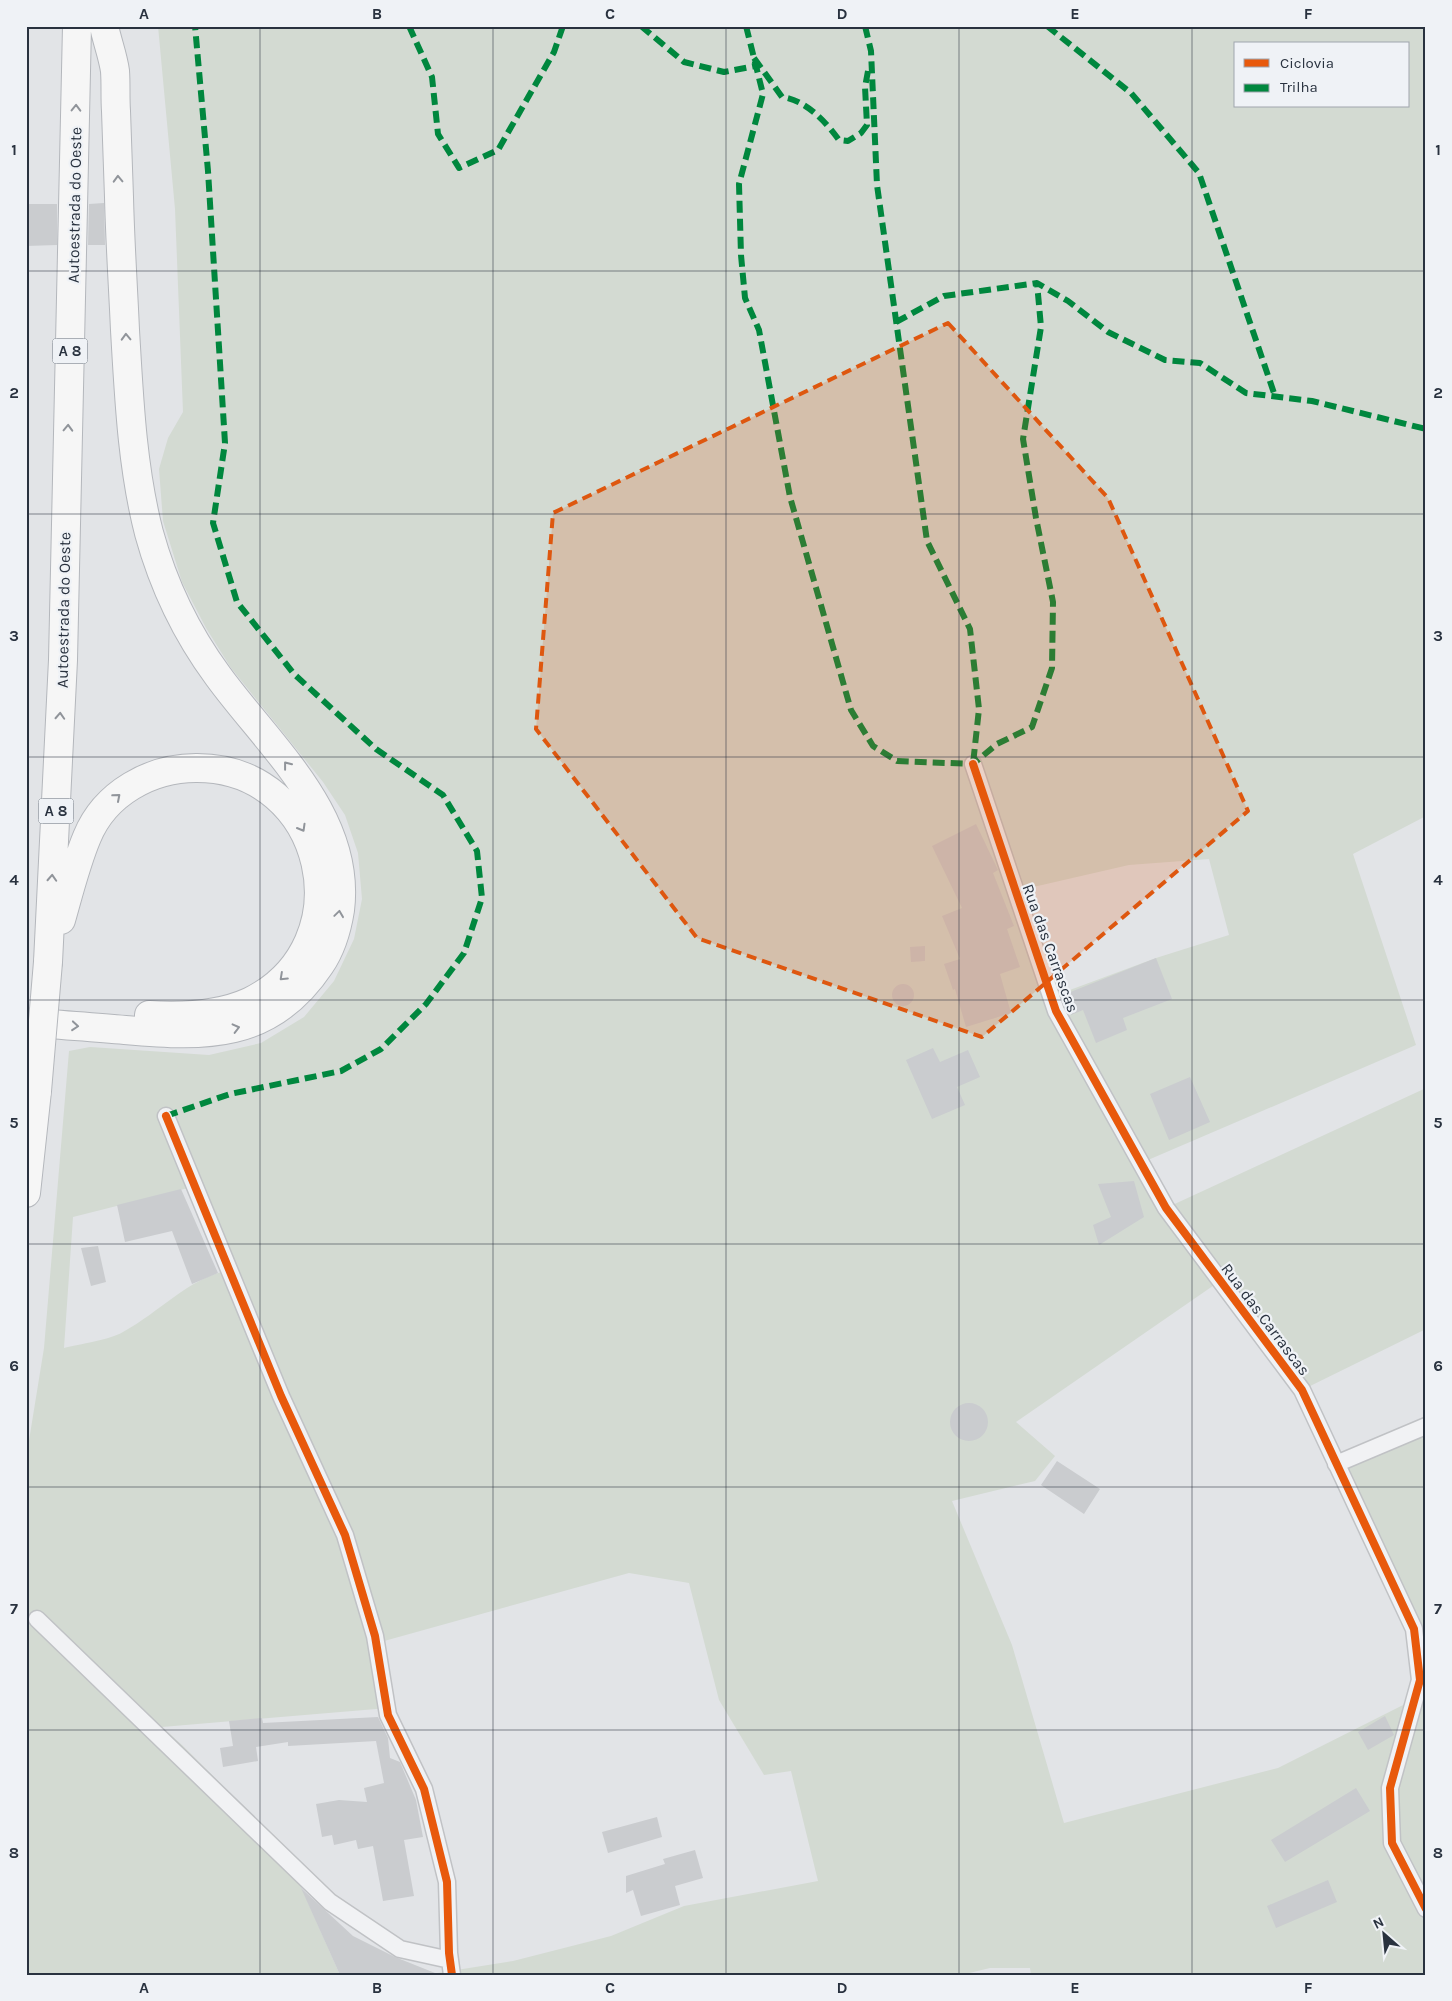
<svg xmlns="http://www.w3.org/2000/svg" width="1452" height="2001" font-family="Karla,sans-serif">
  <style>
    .green { fill: #d3dad2; fill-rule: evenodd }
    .building { fill: #cacccf }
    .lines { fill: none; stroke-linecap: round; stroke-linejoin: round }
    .street-casing { stroke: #c0c2c5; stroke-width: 19 }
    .highway-casing { stroke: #b4b7bc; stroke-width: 30 }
    .street { stroke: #f1f2f4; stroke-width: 16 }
    .highway { stroke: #f6f6f6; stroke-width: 28 }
    .highway-bridge-casing { stroke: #b4b7bc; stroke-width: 30; stroke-linecap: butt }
    .highway-bridge { stroke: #f6f6f6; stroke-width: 28 }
    .quiet { stroke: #00873e; stroke-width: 6; stroke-dasharray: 12 6; stroke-linecap: butt }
    .cycleway-casing { stroke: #eff2f6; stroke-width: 11 }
    .cycleway { stroke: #e8590c; stroke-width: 8 }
    .oneway { stroke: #90949a }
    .marked { fill: #de570f; fill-opacity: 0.2; stroke: #de570f; stroke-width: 4; stroke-dasharray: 10 6; stroke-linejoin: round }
    .grid { fill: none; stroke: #29323f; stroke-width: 1; stroke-opacity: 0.55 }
    .labels { text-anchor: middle; stroke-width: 4.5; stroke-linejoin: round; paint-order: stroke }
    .shield { fill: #eff2f6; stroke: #646c76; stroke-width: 1 }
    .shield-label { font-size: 15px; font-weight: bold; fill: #29323f }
    .street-label { font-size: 16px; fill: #29323f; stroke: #eff2f6 }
    .neatline { fill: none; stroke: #29323f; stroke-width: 2 }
    .grid-label { font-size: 16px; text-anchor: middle; font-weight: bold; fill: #29323f }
  </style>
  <rect width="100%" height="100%" fill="#e2e4e7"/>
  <path class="green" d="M158,26h1268v790l-73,38 63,191 -275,118 25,45 260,-120v241l-124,61 -82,-109 -204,141 39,34 -20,25 -83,20 60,144 52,178 214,-55 137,-69 -1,-70 -78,-165 90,-38v549h-395l-1,-7h-40l-29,7h-536l88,-14 98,-25 73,-30 134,-25 -27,-110 -27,4 -45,-75 -30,-117 -60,-10 -252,70 11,65 -226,19 20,18 101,101 57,129h-314v-516l18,-111 25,-297 21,-4 119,8 52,-12 43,-26 30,-36 20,-42 8,-40 -4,-46 -13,-38 -22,-33 -92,-114 -25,-40 -24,-46 -19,-61 -4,-52 9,-31 15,-26 -8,-203zM1236,44h172v62h-172zM1209,859l20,76 -73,23 -105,39 -35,-106 113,-26zM188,1188l41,82c-42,9 -69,42 -106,62 -13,8 -44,12 -59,16l9,-131z"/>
  <path class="building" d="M104,203l1,42h-17l1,-41z
    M26,204h31v41l-31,1z
    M976,824l22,46 -5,3 21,53 -7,3 13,38 -20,7 11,39 -45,14 -11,-38 -2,1 -9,-26 16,-5 -18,-43 20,-8 -30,-62z
    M925,946v15l-14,1 -1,-15z
    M1156,958l16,41 -49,19 4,12 -31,13 -13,-33 -12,5 -8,-20z
    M892 995a11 11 0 1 1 22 0a11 11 0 1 1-22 0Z
    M933,1048l7,14 28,-12 12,27 -23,10 8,18 -33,14 -26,-59z
    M1190,1077l20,45 -41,18 -19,-46z
    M1134,1181l10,36 -45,28 -6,-20 18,-8 -13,-33z
    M181,1189l37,84 -26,11 -20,-53 -47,11 -8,-37z
    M98,1246l8,36 -15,4 -10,-38z
    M950 1422a19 19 0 1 1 38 0a19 19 0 1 1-38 0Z
    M1057,1461l43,28 -16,25 -43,-29z
    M1385,1716l9,19 -26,15 -10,-18z
    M378,1717l10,21 2,20 10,4 16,38 7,37 -19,3 10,56 -31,5 -10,-55 -15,3 -2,-9 -22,5 -2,-10 -10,2 -6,-33 23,-4 28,2 -3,-14 20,-5 -8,-42 -88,5v-4l-32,5 2,14 -35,6 -3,-19 13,-2 -4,-25 33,-3 1,5z
    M1356,1788l14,23 -85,51 -14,-22z
    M657,1817l5,20 -54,16 -6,-21z
    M695,1850l8,28 -28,8 5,19 -39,11 -8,-26 -7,3v-17l39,-12 -2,-5z
    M1328,1880l9,22 -61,26 -9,-22z
    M301,1888l52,48 42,21 45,18h-100z"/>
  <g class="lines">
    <g class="street-casing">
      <path id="street" d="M973,764l83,247 110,197 136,182 112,239 6,51 -30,108 2,55 34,66
        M166,1116l115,280 64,139 30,101 13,79 36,74 23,93 2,71 3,22
        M1336,1464l90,-38
        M37,1619l293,283 70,47 50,11"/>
    </g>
    <g class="highway-casing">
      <path id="highway" d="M61,920c8,-28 15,-57 26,-83 18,-44 64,-69 109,-69 130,-1 171,177 53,234 -31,14 -67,15 -100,13
        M48,962l15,-302 14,-634
        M26,1022c33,3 66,5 99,8 80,7 145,10 195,-65 11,-16 17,-36 20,-55 12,-94 -72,-165 -122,-234 -31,-42 -55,-92 -69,-143 -17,-66 -20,-135 -24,-203 -2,-45 -5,-89 -6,-133 -1,-28 -2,-57 -3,-86 -1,-13 0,-27 -1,-40 -2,-15 -8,-30 -11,-45
        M26,1193l11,-102"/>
    </g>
    <use href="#street" class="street"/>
    <use href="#highway" class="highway"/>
    <g class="highway-bridge-casing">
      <path id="highway-bridge" d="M37,1091l11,-129"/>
    </g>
    <use href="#highway-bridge" class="highway-bridge"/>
    <path class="quiet" d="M409,26l23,51 6,57 21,34 39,-18 56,-98 9,-26
      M641,26l43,36 40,10 31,-6
      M746,26l17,68 -24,90 2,71 4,43 14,32 31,167 61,213 22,36 24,15 76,3 24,-20 35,-17 20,-59 1,-66 -17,-84 -13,-79 18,-112 -4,-44
      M865,26l6,25 6,134 50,356 43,88 9,80 -6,55
      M1047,26l84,67 68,80 76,223
      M754,58l28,39c24,3 44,25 57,43l9,1 13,-8 6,-8 -2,-38 3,-16
      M896,322l48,-26 93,-13 31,18 40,31 57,28 35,3 46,30 66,8 114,28
      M166,1116l64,-22 111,-23 40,-22 45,-45 38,-51 18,-55 -5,-47 -34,-56 -67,-46 -82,-75 -57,-72 -24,-79 12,-80 -17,-272 -13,-145"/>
    <g class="cycleway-casing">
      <path id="cycleway" d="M973,764l83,247 110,197 136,182 112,239 6,51 -30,108 2,55 34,66
        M166,1116l115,280 64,139 30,101 13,79 36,74 23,93 2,71 3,22"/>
    </g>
    <use href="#cycleway" class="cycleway"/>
  </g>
  <defs><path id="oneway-chevron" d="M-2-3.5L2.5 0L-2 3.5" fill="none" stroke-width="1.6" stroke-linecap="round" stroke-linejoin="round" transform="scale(1.25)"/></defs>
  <g class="oneway">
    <use href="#oneway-chevron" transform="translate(76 108) rotate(-89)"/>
    <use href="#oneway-chevron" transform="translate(118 179) rotate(-92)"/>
    <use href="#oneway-chevron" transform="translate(126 337) rotate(-92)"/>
    <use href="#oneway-chevron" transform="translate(68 428) rotate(-88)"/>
    <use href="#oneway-chevron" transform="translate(60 716) rotate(-87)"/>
    <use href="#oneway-chevron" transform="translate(287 765) rotate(-128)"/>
    <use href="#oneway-chevron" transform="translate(117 797) rotate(-41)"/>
    <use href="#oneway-chevron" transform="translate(302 828) rotate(60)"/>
    <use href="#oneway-chevron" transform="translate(52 878) rotate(-87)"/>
    <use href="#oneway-chevron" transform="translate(339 914) rotate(-82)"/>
    <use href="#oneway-chevron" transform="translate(283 977) rotate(137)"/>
    <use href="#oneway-chevron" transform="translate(75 1026) rotate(5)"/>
    <use href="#oneway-chevron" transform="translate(236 1028) rotate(-14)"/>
  </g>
  <path class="marked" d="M948,323l160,175 140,313 -266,226 -285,-99 -161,-209 17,-216z"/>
  <path class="grid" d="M260,26v1949M493,26v1949M726,26v1949M959,26v1949M1192,26v1949M26,271h1400M26,514h1400M26,757h1400M26,1000h1400M26,1244h1400M26,1487h1400M26,1730h1400"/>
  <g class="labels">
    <g class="shield">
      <rect x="52.5" y="338.5" width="35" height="25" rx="4"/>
      <rect x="38.5" y="798.5" width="35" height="25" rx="4"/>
    </g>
    <g class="shield-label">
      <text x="70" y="356">A 8</text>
      <text x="56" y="816">A 8</text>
    </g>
    <g class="street-label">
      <text transform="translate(74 205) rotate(-89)" y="6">Autoestrada do Oeste</text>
      <text transform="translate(63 610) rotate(-89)" y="6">Autoestrada do Oeste</text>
      <text transform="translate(1051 948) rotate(70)" y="6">Rua das Carrascas</text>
      <text transform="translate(1266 1319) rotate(53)" y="6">Rua das Carrascas</text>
    </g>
  </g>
  <rect width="1452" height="2001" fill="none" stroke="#eff2f6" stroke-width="55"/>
  <rect x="1234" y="42" width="175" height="65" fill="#eff2f6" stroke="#a0a5ad"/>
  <rect x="1244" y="59" width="25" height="8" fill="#e8590c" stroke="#a0a5ad"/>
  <text x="1280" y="68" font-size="15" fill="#29323f">Ciclovia</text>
  <rect x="1244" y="84" width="25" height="8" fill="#00873e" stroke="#a0a5ad"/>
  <text x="1280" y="92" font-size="15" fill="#29323f">Trilha</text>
  <g transform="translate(1384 1934) rotate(333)" stroke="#eff2f6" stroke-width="4" paint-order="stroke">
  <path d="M0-4L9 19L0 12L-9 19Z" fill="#29323f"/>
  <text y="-8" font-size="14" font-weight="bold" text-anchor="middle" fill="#29323f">N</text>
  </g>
  <rect x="28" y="28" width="1396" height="1946" class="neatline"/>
  <g class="grid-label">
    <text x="144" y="19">A</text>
    <text x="377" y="19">B</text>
    <text x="610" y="19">C</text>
    <text x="842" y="19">D</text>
    <text x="1075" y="19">E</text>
    <text x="1308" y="19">F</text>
    <text x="14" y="155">1</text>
    <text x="1438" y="155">1</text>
    <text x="14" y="398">2</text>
    <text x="1438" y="398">2</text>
    <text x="14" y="641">3</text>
    <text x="1438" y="641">3</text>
    <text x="14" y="885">4</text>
    <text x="1438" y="885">4</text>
    <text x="14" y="1128">5</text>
    <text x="1438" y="1128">5</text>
    <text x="14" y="1371">6</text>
    <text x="1438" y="1371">6</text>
    <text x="14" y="1614">7</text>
    <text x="1438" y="1614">7</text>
    <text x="14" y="1858">8</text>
    <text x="1438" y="1858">8</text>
    <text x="144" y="1993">A</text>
    <text x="377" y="1993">B</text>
    <text x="610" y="1993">C</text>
    <text x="842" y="1993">D</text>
    <text x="1075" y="1993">E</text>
    <text x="1308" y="1993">F</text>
  </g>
</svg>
